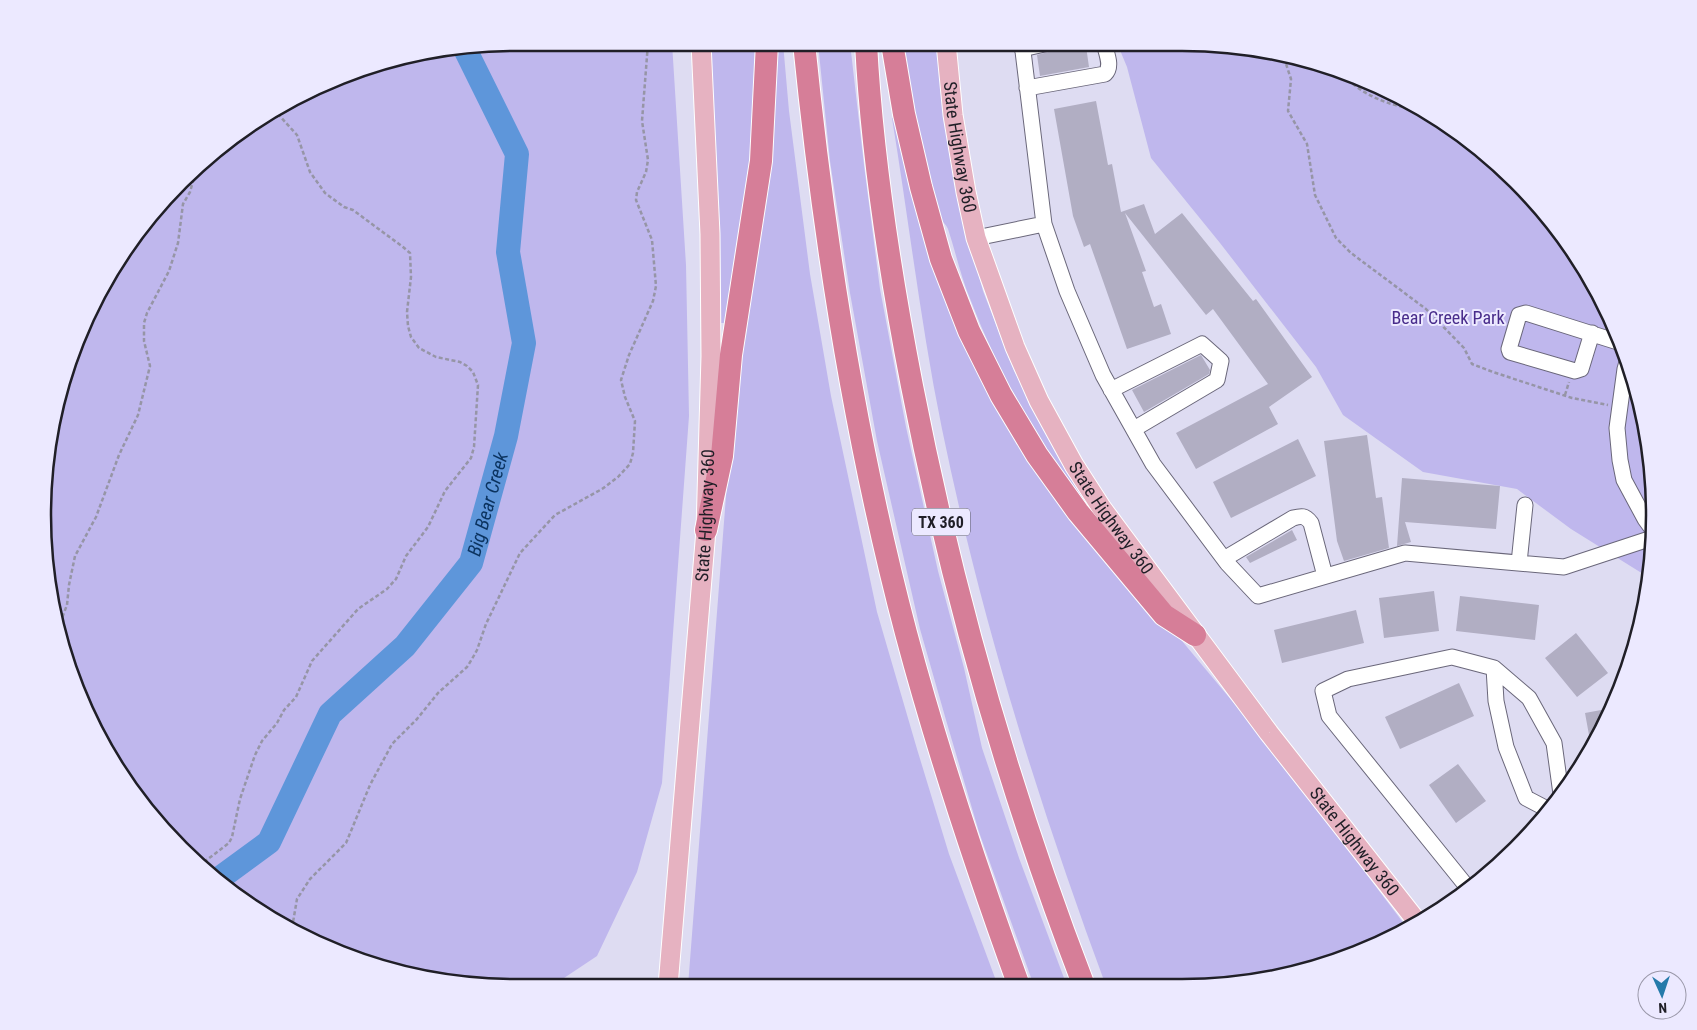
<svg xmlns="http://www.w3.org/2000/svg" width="1697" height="1030" font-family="'Roboto Condensed',sans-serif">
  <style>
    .green { fill: #bfb7ed }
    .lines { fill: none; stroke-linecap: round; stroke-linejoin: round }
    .river { stroke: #5e96da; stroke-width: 24 }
    .building { fill: #b1aec3 }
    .minor-casing { stroke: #6a677a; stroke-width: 17 }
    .major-casing { stroke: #fff; stroke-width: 21 }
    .highway-casing { stroke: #fff; stroke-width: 24 }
    .path { stroke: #9695a6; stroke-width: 2.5; stroke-dasharray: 4 2.5; stroke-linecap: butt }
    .minor { stroke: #fff; stroke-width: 15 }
    .major { stroke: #e6b2c1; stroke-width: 19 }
    .highway { stroke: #d67e98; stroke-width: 22 }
    .labels { text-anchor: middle; stroke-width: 4; stroke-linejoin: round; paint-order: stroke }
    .shield { fill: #ece9ff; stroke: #5d5c68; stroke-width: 1 }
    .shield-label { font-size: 16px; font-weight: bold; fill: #201f27 }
    .street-label { font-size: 18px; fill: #201f27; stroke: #ece9ff }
    .park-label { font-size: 18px; fill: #482c8b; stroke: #ece9ff }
    .water-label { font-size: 19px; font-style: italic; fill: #0b335f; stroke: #ece9ff }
    .rim { fill: none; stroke: #201f27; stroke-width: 2.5 }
  </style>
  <rect width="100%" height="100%" fill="#dedcf2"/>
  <path class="green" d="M515,43h157l14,222 3,151 -27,367 -25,89 -40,84 -45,30h-68l-121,-24 -111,-54 -112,-106 -73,-135 -24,-152 24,-152 55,-111 106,-112 135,-73z
    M711,43h49l-3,86 -29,194h-8z
    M773,43h10l6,68 21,163 21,122 46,216 40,137 32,105 49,132h-310l46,-593z
    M818,43h32l14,122 16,124 26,138 32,144 26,97 18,80 37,110 48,128h-33l-55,-154 -33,-112 -26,-91 -43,-188 -27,-148 -20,-132z
    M900,43h36l8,67 21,115 18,66 31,80 75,133 -3,2c-47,-62 -87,-132 -115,-205 -10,-23 -15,-48 -23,-72 -2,-6 -9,-9 -11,-15 -20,-55 -26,-114 -37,-171z
    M1117,43l96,1 121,24 111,54 71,59 59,72 44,81 26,89 9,92 -6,62 -77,-48 -54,-40 -94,-17 -80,-57 -27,-48 -96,-124 -69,-85 -24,-91z
    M899,116l41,159 160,276 82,90 81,97 145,191 -103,42 -92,15h-107c-67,-181 -125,-367 -164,-557 -21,-103 -33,-207 -50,-311z"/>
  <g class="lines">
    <path class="river" id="s1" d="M220,878l49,-36 61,-128 75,-68 66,-83 35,-127 18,-93 -16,-91 9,-98 -51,-103"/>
  </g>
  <path class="building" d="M1086,46l3,21 -49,9 -3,-21 18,-5z
    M1096,101l12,64 4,-1 9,48 23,-8 11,30 27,-21 71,88 3,-2 56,78 -43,30 9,17 -82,45 -20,-36 92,-49 -55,-75 -7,6 -81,-102 21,58 -4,1 12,35 7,-3 10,30 -44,15 -37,-105 -6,3 -11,-31 -19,-107z
    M1201,355l9,15 -1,4 -65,38 -12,-22z
    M1367,435l9,63 6,-1 7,51 -45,13 -7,-20 -13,-100z
    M1298,439l18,37 -85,42 -18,-36z
    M1402,478l98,8 -4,43 -91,-7 6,20 -14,4z
    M1292,530l5,10 -47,23 -4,-6z
    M1434,591l5,40 -55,7 -5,-40z
    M1460,596l79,9 -4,35 -79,-9z
    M1356,610l8,33 -82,20 -8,-33z
    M1576,633l32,40 -31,24 -32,-39z
    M1459,683l15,33 -74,33 -15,-32z
    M1612,708l-19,36 -2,2 -6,-33z
    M1458,764l28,37 -30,22 -27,-38z"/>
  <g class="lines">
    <g class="minor-casing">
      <path id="minor" d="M1022,43l22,181 23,67 36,84 50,89 74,99 31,33 147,-43 159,14 88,-29
        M1022,49l27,-6
        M1027,88l78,-14c8,-8 1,-21 -1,-31
        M976,238l68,-14
        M1592,333l-11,36 -6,2 -65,-19 -1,-3 10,-34 7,-2 95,30
        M1627,362l-2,7 -8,59 3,32 4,20 21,39 8,11
        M1111,390l91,-46 19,17 -4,19 -83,49
        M1224,559l69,-41c8,-2 12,-3 18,5l14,53
        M1519,563l6,-58
        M1494,668l2,33 10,46 20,51 21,11
        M1468,888l-139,-172 -6,-25 25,-12 104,-22 42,11 35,30 25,45 7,51"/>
    </g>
    <g class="major-casing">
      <g id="major">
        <path id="s2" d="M946,43l7,72 13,77 10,46 39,109 24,54 35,64 27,42 168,226 150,191"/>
        <path id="s3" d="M668,986l38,-456 5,-174 -1,-122 -9,-191"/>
      </g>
    </g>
    <g class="highway-casing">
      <path id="highway" d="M804,43c20,199 51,397 102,590 32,120 71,237 113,353
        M866,43c6,116 24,230 46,343 40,205 97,405 172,600
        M892,43l12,71 17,73 20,72 28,72 32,64 36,60 41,57 86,103 31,20
        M706,530l16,-74 9,-101 30,-194 6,-118"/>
    </g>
    <path class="path" d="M1284,58l7,21 -3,32 19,33 8,51 21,43 15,15 75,56 38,39 8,16 21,8 79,26 36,7
      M1339,70c20,25 50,36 81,40
      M1497,165l4,8 9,3
      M1565,395l4,-13
      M1633,408l8,2
      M57,428l7,-29v-14
      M46,537l4,-16 -3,-35
      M60,623l7,-18 2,-20 6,-29 21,-39 23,-62 19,-40 12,-49 -6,-25v-18l3,-10 22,-42 9,-28 5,-39 7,-12 5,-18
      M204,862l25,-19 3,-6 8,-38 15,-44 7,-14 15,-18 7,-13 12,-13 16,-36 46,-52 29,-20 9,-10 10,-23 22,-29 17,-36 26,-33 3,-11 4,-62 -5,-13 -6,-6 -7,-4 -24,-5 -17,-9 -8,-11 -3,-11 -1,-14 4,-35 -1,-24 -7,-6 -50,-37 -9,-3 -19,-14 -15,-21 -13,-37 -20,-22
      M292,928l5,-29 13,-20 36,-36 24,-58 22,-41 25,-25 21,-26 29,-26 5,-8 5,-9 9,-26 34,-71 35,-38 47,-26 16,-12 12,-13 3,-11 2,-32 -10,-24 -4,-17 8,-25 24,-54 3,-15 -4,-46 -16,-40 1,-8 9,-20 2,-12 -6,-39 6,-78"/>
    <use href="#minor" class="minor"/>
    <use href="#major" class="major"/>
    <use href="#highway" class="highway"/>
  </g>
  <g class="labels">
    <rect class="shield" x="912" y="508.5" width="58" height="27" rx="4"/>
    <g class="shield-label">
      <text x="941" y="528">TX 360</text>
    </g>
    <g class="street-label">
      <text dy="6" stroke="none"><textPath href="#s2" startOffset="105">State Highway 360</textPath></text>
      <text dy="6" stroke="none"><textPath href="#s3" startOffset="472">State Highway 360</textPath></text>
      <text dy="6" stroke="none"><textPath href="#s2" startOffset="510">State Highway 360</textPath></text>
      <text dy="6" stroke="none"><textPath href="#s2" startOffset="915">State Highway 360</textPath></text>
    </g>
    <g class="park-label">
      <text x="1448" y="324">Bear Creek Park</text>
    </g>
    <g class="water-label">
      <text dy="7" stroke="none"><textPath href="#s1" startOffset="471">Big Bear Creek</textPath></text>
    </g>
  </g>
  <path d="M0 0H1697V1030H0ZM515 51H1182A464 464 0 0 1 1646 515V515A464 464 0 0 1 1182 979H515A464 464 0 0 1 51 515V515A464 464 0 0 1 515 51Z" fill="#ece9ff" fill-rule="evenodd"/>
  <path class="rim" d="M515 51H1182A464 464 0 0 1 1646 515V515A464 464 0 0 1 1182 979H515A464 464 0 0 1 51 515V515A464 464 0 0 1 515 51Z"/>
  <g transform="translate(1662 995) rotate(177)"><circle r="24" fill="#ece9ff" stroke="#9a98a9"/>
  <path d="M0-4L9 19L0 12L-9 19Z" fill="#257aaa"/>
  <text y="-8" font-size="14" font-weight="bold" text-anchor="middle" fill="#201f27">N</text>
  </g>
</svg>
